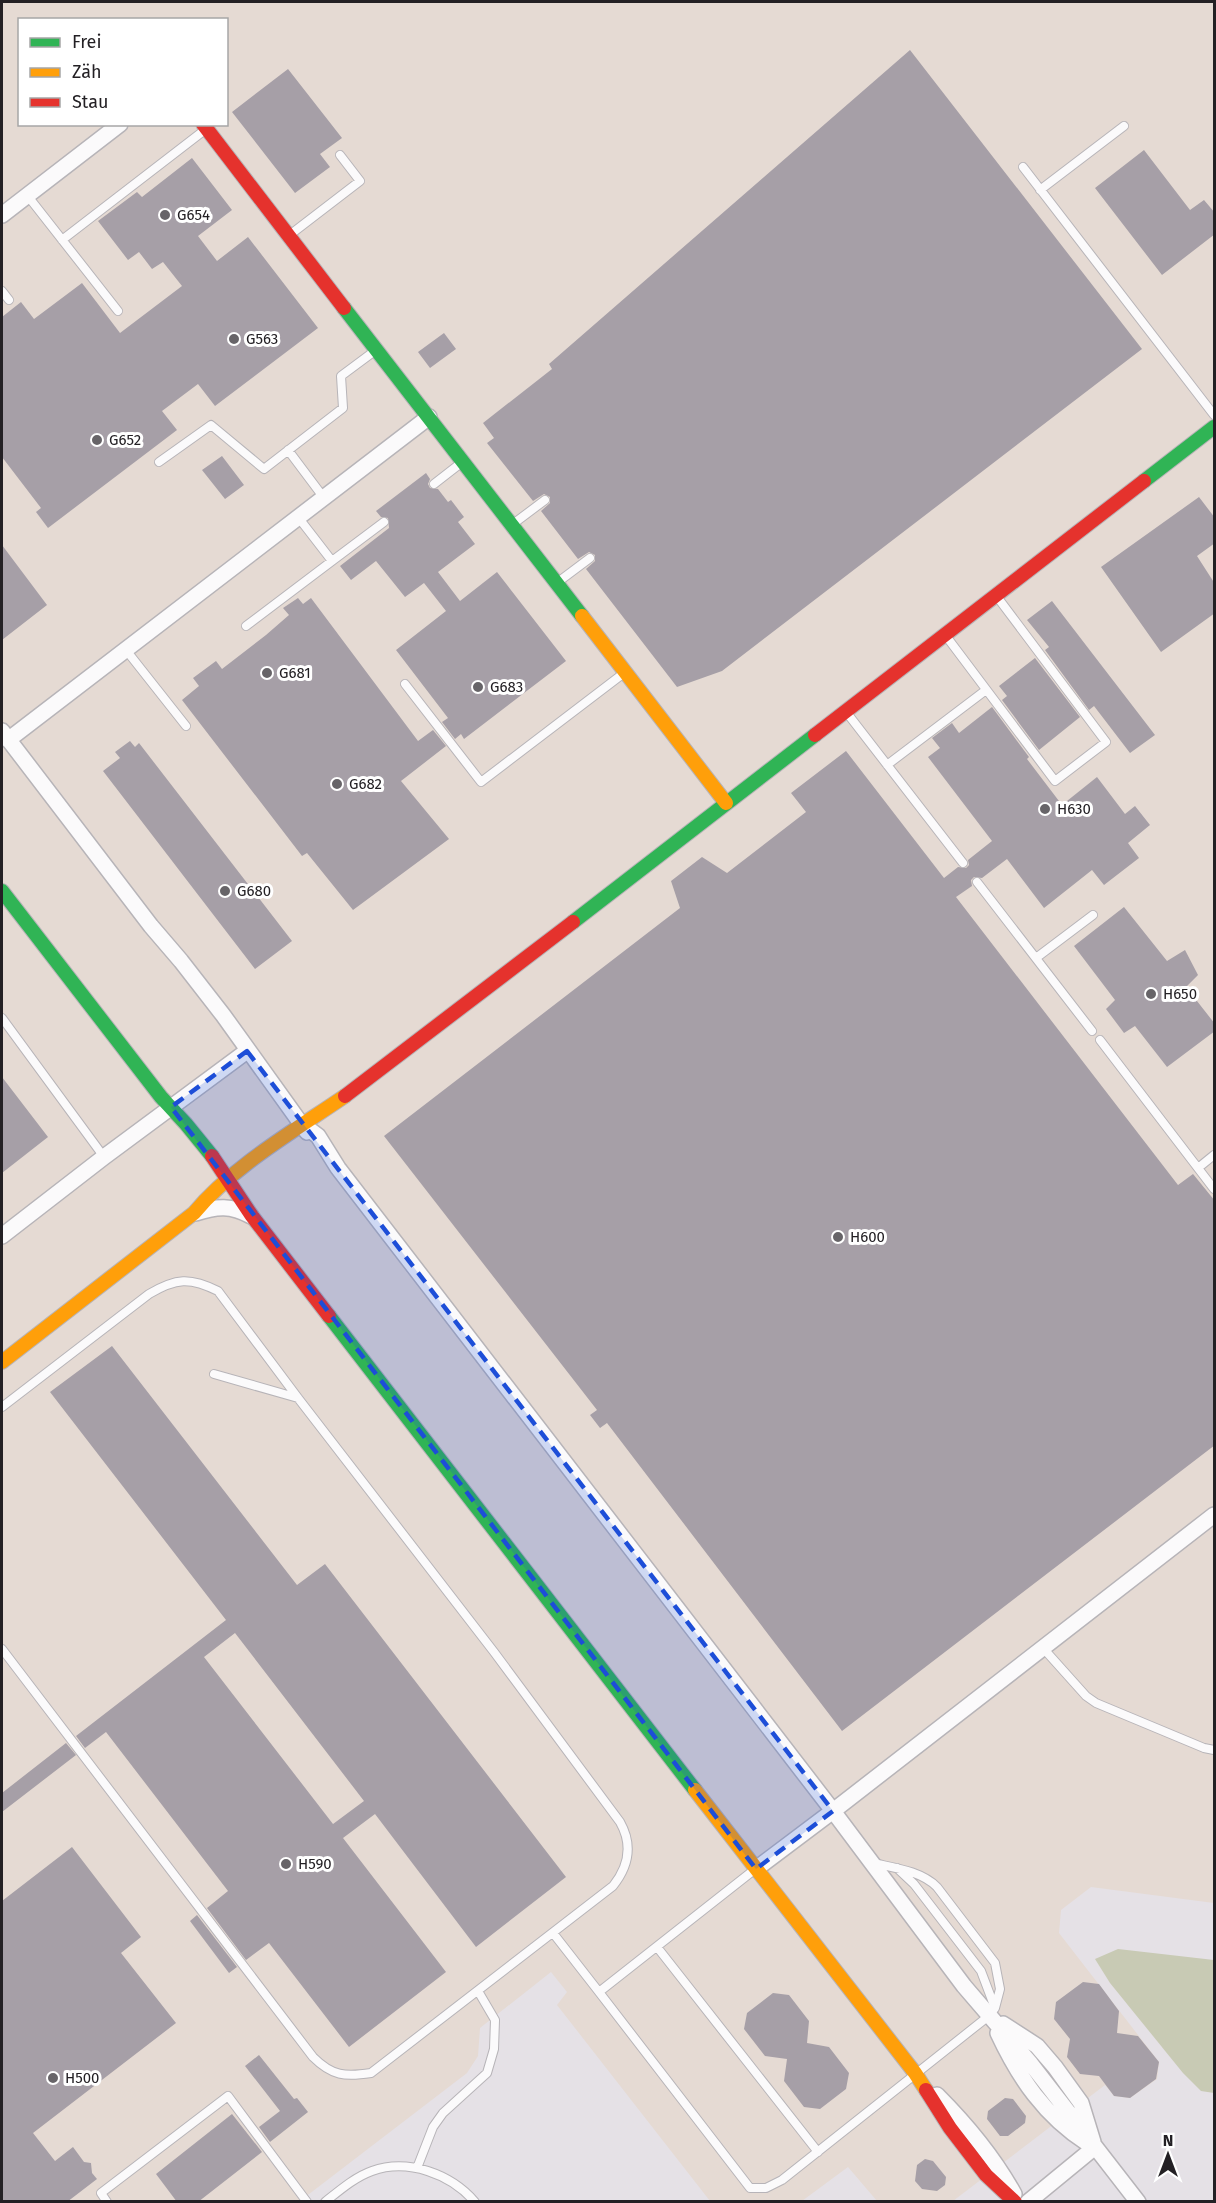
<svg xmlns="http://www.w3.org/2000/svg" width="1216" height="2203" font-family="'Fira Sans',sans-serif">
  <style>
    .industrial { fill: #e5dad3; fill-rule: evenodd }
    .forest { fill: #c8cab4 }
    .building { fill: #a69fa7; fill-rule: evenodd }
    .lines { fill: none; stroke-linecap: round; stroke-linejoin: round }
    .lane-casing { stroke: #b7b4b8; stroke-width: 10 }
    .street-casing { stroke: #b7b4b8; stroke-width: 18 }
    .fast-casing { stroke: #b7b4b8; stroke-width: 16 }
    .slow-casing { stroke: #b7b4b8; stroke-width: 16 }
    .jam-casing { stroke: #b7b4b8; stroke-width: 16 }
    .lane { stroke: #fbfafb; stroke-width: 8 }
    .street { stroke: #fbfafb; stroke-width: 15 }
    .fast { stroke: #30b455; stroke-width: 14 }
    .slow { stroke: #ff9f0a; stroke-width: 14 }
    .jam { stroke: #e5322d; stroke-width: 14 }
    .marked { fill: #1d4ed8; fill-opacity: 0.2; stroke: #1d4ed8; stroke-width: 4.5; stroke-dasharray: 12 8; stroke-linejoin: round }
    .poi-dot { fill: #676468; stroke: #fff; stroke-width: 2 }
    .labels { text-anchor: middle; stroke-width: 6; stroke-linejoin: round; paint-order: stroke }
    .poi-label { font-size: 15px; fill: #232024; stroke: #fff; text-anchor: start }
  </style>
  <rect width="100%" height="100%" fill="#e5e1e6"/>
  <path class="industrial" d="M2,2h1212v1901l-123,-16 -30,23 -2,23 100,129 -2,17 -27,19 -16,-2 -9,-11 -152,116h-76l-29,-34 -46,34h-92l-153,-196 10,-13 -16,-20 -71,56 -2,28 -11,17 -167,128 -298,1zM20,20h206v104h-206z"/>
  <path class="forest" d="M1118,1949l96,11v133l-13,-2 -18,-18 -73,-90 -15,-24z"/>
  <path class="building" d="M910,50l232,299 -420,322 -45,16 -91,-118 9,-8v-6l-6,-3 -11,7 -37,-48 9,-8v-6l-6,-3 -11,7 -46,-58 7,-5 -11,-15 69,-54 -3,-5z
    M288,69l54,69 -22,16 10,13 -35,26 -63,-81z
    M1144,150l46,60 14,-10 11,13v21l-53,41 -67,-87z
    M192,158l40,52 -34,26 19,25 31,-24 70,91 -103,78 -17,-22 -36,27 15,19 -129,98 -12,-16 5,-4 -39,-51v-140l19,-15 13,17 48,-36 38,50 62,-47 -19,-24 -11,7 -13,-17 -11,8 -30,-39 39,-29 5,5z
    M444,333l12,16 -26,19 -12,-16z
    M222,456l22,29 -19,14 -23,-29z
    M426,473l4,6 -2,5 2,4 8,1 10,13 3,-2 13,17 -6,5 17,22 -37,28 22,29 37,-29 69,89 -102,78 -3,-5 -6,5 -13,-17 6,-4 -52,-68 50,-39 -22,-28 -19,14 -29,-36 -25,19 -11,-14 49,-38 -1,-10 -7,-1 -5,-6z
    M1199,497l16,21v25l-18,13 18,28v29l-54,39 -60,-85z
    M2,545l45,60 -45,35z
    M298,598l5,6 8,-6 107,143 15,-11 13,16 -45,35 48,58 -96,71 -46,-57 -5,3 -120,-156 17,-14 -6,-8 23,-17 6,8 44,-34 23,-20 -6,-7z
    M1052,601l103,134 -25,18 -36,-47 -5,4 -44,-60 4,-3 -22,-27z
    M1035,658l45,59 -41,33 -37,-50 5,-4 -8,-10z
    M992,707l37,50 -2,2 35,46 35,-28 28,37 10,-8 15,19 -22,18 11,15 -35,27 -12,-15 -48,38 -37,-49 -25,19 -8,-1 -3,3 1,6 -16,11 222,288 15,-11 22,27v244l-373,286 -235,-308 -7,5 -10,-13 7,-5 -213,-274 296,-228 -9,-27 31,-24 25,16 79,-61 -15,-19 55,-42 98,127 14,-11 8,1 3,-3 -1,-5 24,-19 -64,-84 12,-9 -8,-10 20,-15 7,10z
    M130,741l5,6 4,-4 153,198 -37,28 -152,-198 17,-13 -5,-6z
    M1124,907l43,54 18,-11 13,25 -12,12 29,37v7l-48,36 -32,-41 -11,7 -18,-24 9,-9 -41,-54z
    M2,1077l46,60 -46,36z
    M112,1346l185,239 28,-21 241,313 -90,70 -101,-133 -32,24 103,134 -97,75 -80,-104 -23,17 -39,-52 21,-17 -122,-159 -21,16 -9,-12 150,-116 -176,-228zM235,1633l129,168 -31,23 -129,-167z
    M66,1743l10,12 -74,57v-19z
    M72,1847l69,90 -20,16 55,70 -143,110 22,28 18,-14 11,15 7,1 1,10 5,6 -30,23h-65v-301z
    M197,1915l40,52 -8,6 -39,-52z
    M1083,1982l16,2 20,27 -2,22 21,3 21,26 -3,17 -26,19 -16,-2 -15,-20 -19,-2 -13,-17 3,-18 -16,-20 2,-17z
    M773,1993l16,2 20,26 -2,22 22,4 20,26 -3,16 -26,20 -16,-2 -20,-26 3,-22 -22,-3 -21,-27 3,-16z
    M259,2055l35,44 3,-1 11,14 -38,30 -11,-15 21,-16 -35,-45z
    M1005,2098l8,1 13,17 -1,7 -17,13h-8l-13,-17 1,-8z
    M232,2114l30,38 -64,50h-21l-21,-28z
    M925,2159l8,2 13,16 -1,8 -8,6 -15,-2 -7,-8 2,-16z"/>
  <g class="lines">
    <g class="lane-casing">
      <path id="lane" d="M1023,167l191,248
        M1040,190l84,-64
        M27,195l91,116
        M291,234l69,-53 -20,-26
        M62,240l144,-111
        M2,291l7,9
        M288,450l36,48
        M159,462l52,-37 53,44 79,-61 -2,-32 35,-26
        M434,484l27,-21
        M298,517l34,44 52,-39
        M513,524l32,-24
        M558,582l32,-24
        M246,626l86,-65
        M946,636l109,145 51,-39 -108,-144
        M126,650l60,76
        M405,684l76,98 143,-109
        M847,713l116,150
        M887,765l99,-75
        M977,882l115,149
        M1036,958l57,-43
        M2,1018l102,139
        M1100,1040l114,149
        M1198,1168l16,-13
        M214,1374l84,24
        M2,1407l147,-113c27,-16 41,-17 69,-3l80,107 196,254 126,170c13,23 9,44 -7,64l-242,187c-26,4 -39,3 -58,-16l-311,-408
        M1043,1648l43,48 10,7 108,45 10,2
        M873,1863c22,5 48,8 64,24l58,76 5,26 -5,19
        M553,1933l46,59 155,-122
        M657,1947l161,205
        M599,1992l151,196h16l16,-8 208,-165 5,-7 -14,-37 -67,-87 -17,-16
        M417,2168l16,-41 10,-14 44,-40 7,-24 1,-29 -17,-29
        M107,2202l-6,-9 127,-97 79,106
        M325,2202c15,-12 30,-25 47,-31 36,-13 79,3 103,31"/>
    </g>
    <g class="street-casing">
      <path id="street" d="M2,215l118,-91
        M2,731l149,195 30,35 42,54 84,117
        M8,740l421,-323
        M302,1124l16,12 20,32 495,643 131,175 67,78 107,138
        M196,1213c21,-7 35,-8 55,3
        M2,1236l102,-79 143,-106
        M756,1869l77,-58 381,-296
        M1003,2024l34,22 18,21 26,36 12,39
        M998,2033c21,45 47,83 89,110
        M937,2095c30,30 56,61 77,99
        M1028,2202l67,-55"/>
    </g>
    <g class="fast-casing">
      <path id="fast" d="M344,308l238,308
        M1144,481l70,-54
        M2,891l159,206 25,27 26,32
        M573,922l242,-187
        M329,1316l366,474"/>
    </g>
    <g class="slow-casing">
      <path id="slow" d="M582,616l144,187
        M2,1362l192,-149c39,-47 100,-82 151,-117
        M695,1790l220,283 11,17"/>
    </g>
    <g class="jam-casing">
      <path id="jam" d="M203,124l141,184
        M815,735l329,-254
        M345,1096l228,-174
        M212,1156l40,60 77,100
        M926,2090l24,38 36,47 29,27"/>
    </g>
    <use href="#lane" class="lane"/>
    <use href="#street" class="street"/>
    <use href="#fast" class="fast"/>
    <use href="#slow" class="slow"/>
    <use href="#jam" class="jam"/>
  </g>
  <path class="marked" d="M247,1051l586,760 -77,58 -585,-762z"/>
  <g class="poi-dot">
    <circle cx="165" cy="215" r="6"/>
    <circle cx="234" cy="339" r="6"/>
    <circle cx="97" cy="440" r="6"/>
    <circle cx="267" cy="673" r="6"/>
    <circle cx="478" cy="687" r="6"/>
    <circle cx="337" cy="784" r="6"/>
    <circle cx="1045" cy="809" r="6"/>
    <circle cx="225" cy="891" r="6"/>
    <circle cx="1151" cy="994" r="6"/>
    <circle cx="838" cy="1237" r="6"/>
    <circle cx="286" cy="1864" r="6"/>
    <circle cx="53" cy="2078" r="6"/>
  </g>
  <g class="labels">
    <g class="poi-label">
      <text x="177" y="220">G654</text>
      <text x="246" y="344">G563</text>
      <text x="109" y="445">G652</text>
      <text x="279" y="678">G681</text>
      <text x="490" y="692">G683</text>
      <text x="349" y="789">G682</text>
      <text x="1057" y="814">H630</text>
      <text x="237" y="896">G680</text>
      <text x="1163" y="999">H650</text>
      <text x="850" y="1242">H600</text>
      <text x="298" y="1869">H590</text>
      <text x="65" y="2083">H500</text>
    </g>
  </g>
  <rect width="1216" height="2203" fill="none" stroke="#232024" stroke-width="6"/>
  <rect x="18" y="18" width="210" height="108" fill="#ffffff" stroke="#a7a6a7" stroke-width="1.5"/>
  <rect x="30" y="38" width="30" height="9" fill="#30b455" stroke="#a7a6a7" stroke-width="1.5"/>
  <text x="72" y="48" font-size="18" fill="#232024">Frei</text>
  <rect x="30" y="68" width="30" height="9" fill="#ff9f0a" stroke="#a7a6a7" stroke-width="1.5"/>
  <text x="72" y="78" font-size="18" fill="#232024">Zäh</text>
  <rect x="30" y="98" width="30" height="9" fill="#e5322d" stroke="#a7a6a7" stroke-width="1.5"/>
  <text x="72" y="108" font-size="18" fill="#232024">Stau</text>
  <g transform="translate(1168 2155)" stroke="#ffffff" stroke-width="4.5" paint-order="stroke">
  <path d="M0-4.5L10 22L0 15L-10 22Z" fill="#232024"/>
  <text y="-9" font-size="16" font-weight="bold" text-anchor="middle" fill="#232024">N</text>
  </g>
</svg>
